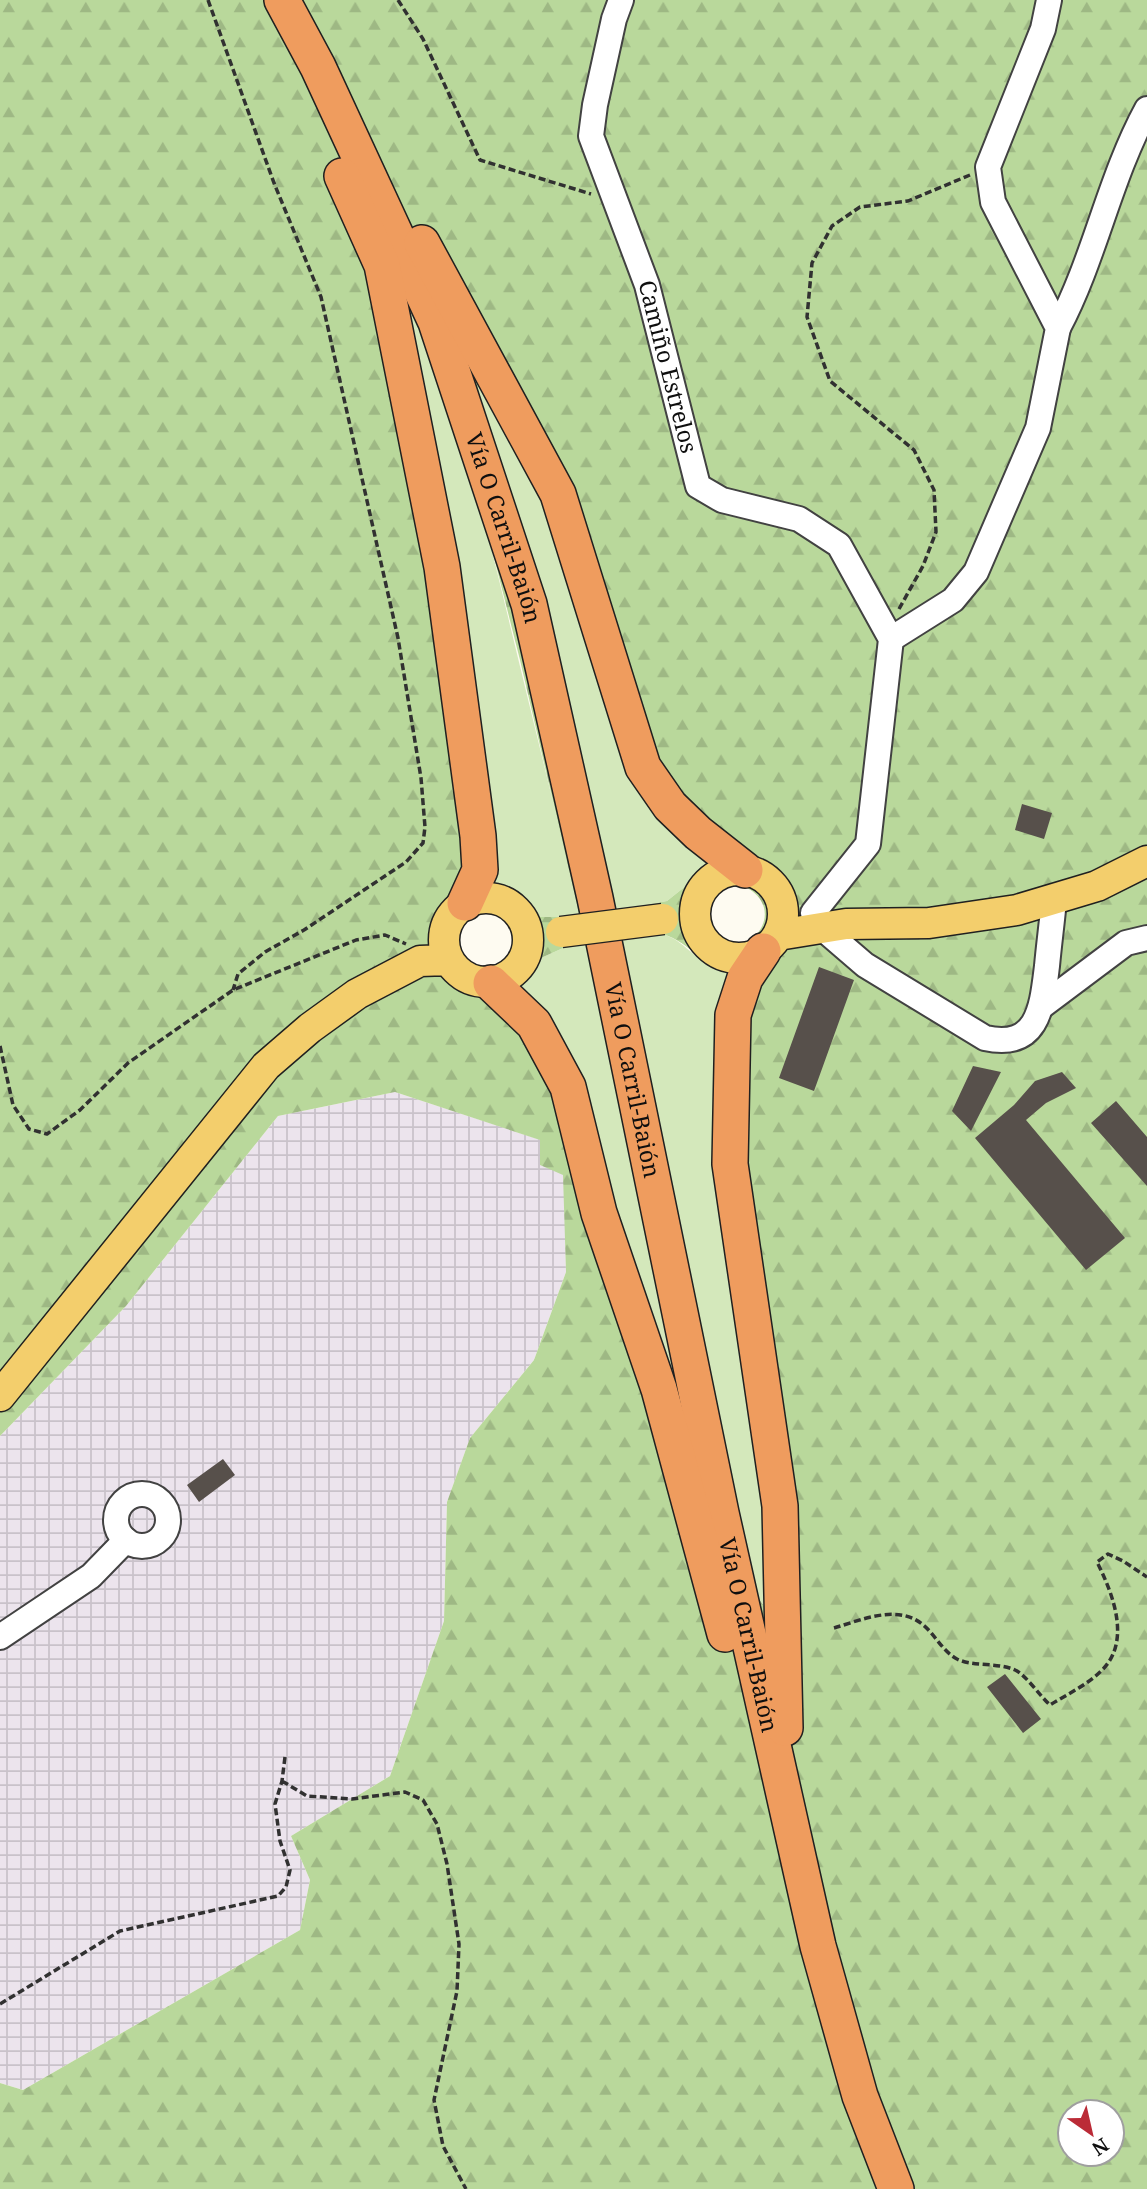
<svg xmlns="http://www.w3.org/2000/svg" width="1147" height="2189" font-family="'Noto Serif',serif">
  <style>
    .industrial { fill: url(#industrial-grid) }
    .grass { fill: #d4e8bb }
    .forest { fill: url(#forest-firs); fill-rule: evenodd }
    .building { fill: #57504b }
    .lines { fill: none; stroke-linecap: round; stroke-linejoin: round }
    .minor-casing { stroke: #424242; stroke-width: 28 }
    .major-casing { stroke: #202020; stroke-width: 33 }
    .highway-casing { stroke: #202020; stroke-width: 38 }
    .path { stroke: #313131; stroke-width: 3.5; stroke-dasharray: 7 3.5; stroke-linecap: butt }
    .minor { stroke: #fff; stroke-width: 24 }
    .major { stroke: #f3ce6c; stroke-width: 30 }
    .highway { stroke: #ef9c5e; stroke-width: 35 }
    .major-bridge-casing { stroke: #202020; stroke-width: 33; stroke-linecap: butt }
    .major-bridge { stroke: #f3ce6c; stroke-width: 30 }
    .labels { text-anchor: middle; stroke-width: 7; stroke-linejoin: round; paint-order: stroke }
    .street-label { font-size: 23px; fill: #0f0f0f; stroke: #fff }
  </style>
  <defs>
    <pattern id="industrial-grid" width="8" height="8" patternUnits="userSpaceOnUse" patternTransform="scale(1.75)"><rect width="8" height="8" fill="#ece4ed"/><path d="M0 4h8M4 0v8" fill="none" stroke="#c9c2ca"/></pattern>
    <pattern id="forest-firs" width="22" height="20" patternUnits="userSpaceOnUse" patternTransform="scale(1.75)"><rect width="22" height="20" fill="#b9d89b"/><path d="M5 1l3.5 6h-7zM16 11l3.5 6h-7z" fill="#9eb884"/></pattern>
  </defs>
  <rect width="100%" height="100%" fill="#fefbf1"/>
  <path class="industrial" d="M395,1092l146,48 23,35 2,97 -32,88 -64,78 -23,64 -3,119 -54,155 -99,60 19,44 -10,50 -277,160 -23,-7v-647l126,-130 152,-190z"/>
  <path class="grass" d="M408,296l74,214 99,407h-45l-29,-23 -11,-5 -5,-6 -93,-585z
    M488,381l224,484 -45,36 -55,10 -134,-524z
    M658,933c26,5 32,25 54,31 9,3 19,1 28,1l9,378 23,273 -23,-30 -130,-647z
    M587,943l127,598 -205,-550 14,-5 9,-9 11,-20 27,-12z"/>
  <path class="forest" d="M0,0h1147v2189h-1147v-106l23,7 277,-160 10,-50 -19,-44 99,-60 54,-155 3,-119 23,-64 64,-78 32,-88 -3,-97 -23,-10v-25l-145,-48 -117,24 -152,190 -126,130zM408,297l74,213 38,150 60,257h-44l-29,-24 -11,-4 -5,-6 -92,-585zM488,381l62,128 141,335 21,21 -45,36 -55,10 -134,-524zM733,884c22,2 41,23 27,46 -30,46 -90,-32 -27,-46zM487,912c22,2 42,24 27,46 -30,46 -90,-32 -27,-46zM658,933c33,6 43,40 81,32l10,378 22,272 -22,-29 -130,-646zM587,943l126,598 -179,-523 -24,-27 13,-5 9,-9 11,-20 27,-12zM1070,2112h42v42h-42z"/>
  <path class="building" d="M1022,804l30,9 -8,26 -29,-9z
    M819,967l35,13 -40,111 -35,-13z
    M973,1066l28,6 -30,59 -19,-20z
    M1062,1072l14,16 -30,15 -20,17 99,118 -39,32 -111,-132 39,-33 21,-24z
    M1116,1101l31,36v49l-56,-63z
    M223,1459l12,16 -36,27 -12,-17z
    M1005,1674l36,45 -18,14 -36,-46z"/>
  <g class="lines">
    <g class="minor-casing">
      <g id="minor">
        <path id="s1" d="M621,0l-7,19 -19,86 -4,31 56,149 51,201 24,14 77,19 40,26 52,94 -23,205 -55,69"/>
        <path d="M1058,328c37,-70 51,-149 89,-219"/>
        <path d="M891,639l62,-39 23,-28 62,-144 20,-100 -65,-126 -5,-35 55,-138 6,-29"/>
        <path d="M822,928l43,37 120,73c54,12 57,-32 62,-72 2,-22 5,-44 7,-66"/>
        <path d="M1042,1006l84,-63 21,-5"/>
        <circle cx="142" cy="1520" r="26"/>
        <path d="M0,1637l91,-61 35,-36"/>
      </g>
    </g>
    <g class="major-casing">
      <path id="major" d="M695 914a44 44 0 1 1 88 0a44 44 0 1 1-88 0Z
        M444 940a42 42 0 1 1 84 0a42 42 0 1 1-84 0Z
        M778,935l68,-11 83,-1 88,-13 80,-24 50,-25
        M0,1396l266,-330 44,-38 47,-34 63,-33 28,-1"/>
    </g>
    <g class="highway-casing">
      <g id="highway">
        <path id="s2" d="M282,0l36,67 118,255 93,282 66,294 126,615 97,433 42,150 36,93"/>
        <path d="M342,176l40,89 60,302 36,269 2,34 -15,33"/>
        <path d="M422,243l136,251 85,273 27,39 28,27 47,37"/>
        <path d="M763,951l-18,27 -12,37 -3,149 50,342 5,222"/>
        <path d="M491,983l43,41 34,63 31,126 60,176 66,245"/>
      </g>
    </g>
    <path class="path" d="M208,0l66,183 47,114 77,341 23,140 4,49 -2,16 -17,19 -102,68 -39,22 -27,22 -5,16
      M398,0l25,39 57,121 111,34
      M899,609l24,-43 13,-34 -2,-42 -20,-40 -84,-69 -23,-64 5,-54 20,-37 28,-19 48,-6 62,-26
      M0,1046l13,59 16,24 18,5 33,-24 48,-47 105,-73 123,-50 29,-5 21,9
      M834,1628c27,-8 63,-24 88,-4 13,10 20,27 35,35 16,8 40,3 58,11 11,5 25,26 35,35 16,-10 37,-20 51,-34 31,-29 12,-77 -4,-109l11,-8 15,7 24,16
      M282,1781l25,15 45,3 53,-7 18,8 14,24 10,40 12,80 -2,47 -23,109 9,46 23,43
      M0,2004l120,-73 158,-35 8,-9 4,-17 -10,-29 -5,-37 7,-23 3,-24"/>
    <use href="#minor" class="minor"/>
    <use href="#major" class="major"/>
    <use href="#highway" class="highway"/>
    <g class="major-bridge-casing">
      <path id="major-bridge" d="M561,932l102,-13"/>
    </g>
    <use href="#major-bridge" class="major-bridge"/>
  </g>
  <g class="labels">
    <g class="street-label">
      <text dy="8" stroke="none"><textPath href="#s1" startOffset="383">Camiño Estrelos</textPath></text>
      <text dy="8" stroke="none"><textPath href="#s2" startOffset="574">Vía O Carril-Baión</textPath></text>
      <text dy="8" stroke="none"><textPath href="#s2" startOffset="1141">Vía O Carril-Baión</textPath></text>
      <text dy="8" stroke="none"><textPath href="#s2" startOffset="1708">Vía O Carril-Baión</textPath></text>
    </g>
  </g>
  <g transform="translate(1091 2133) rotate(146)"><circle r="33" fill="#ffffff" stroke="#9f9f9f" stroke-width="2"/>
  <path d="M0-5L12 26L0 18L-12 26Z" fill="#bb2b37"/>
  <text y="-10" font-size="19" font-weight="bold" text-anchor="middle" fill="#0f0f0f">N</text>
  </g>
</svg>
